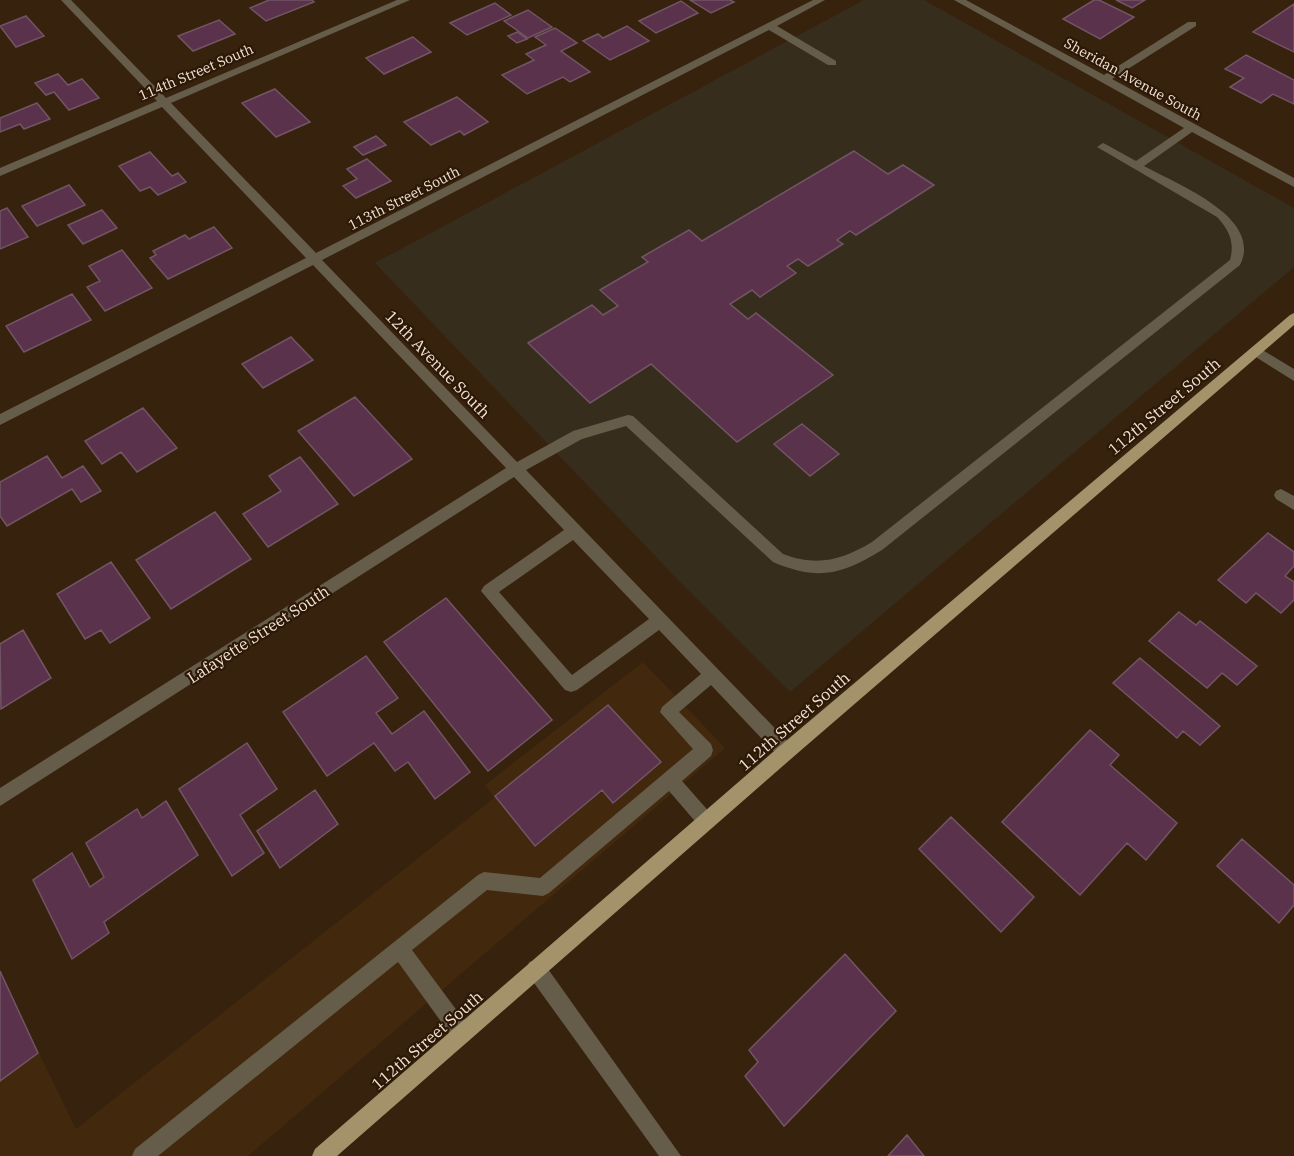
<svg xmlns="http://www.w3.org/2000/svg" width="1294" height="1156" font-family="'IBM Plex Serif',serif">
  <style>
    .built { fill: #42280d }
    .education { fill: #372d1d }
    .building { fill: #5b324b; stroke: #725565; stroke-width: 1.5 }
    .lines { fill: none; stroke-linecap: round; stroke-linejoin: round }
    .minor { fill: #655d4a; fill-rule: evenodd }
    .major { fill: #a3926a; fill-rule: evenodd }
    .labels { text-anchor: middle; stroke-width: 4.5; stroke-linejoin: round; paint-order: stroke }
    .far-street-label { font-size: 14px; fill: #f0e2d5; stroke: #2c1805 }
    .street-label { font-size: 16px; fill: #f0e2d5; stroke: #2c1805 }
  </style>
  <rect width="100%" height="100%" fill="#37220e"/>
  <path class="built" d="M643,662l82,86 -477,408h-248v-183l76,156 418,-331 -9,-13z"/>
  <path class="education" d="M864,0h60l370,208v59l-504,425 -111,-111 -304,-318z"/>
  <path class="building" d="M269,0h43l2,2 -48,19 -16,-13z
    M690,0h40l4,2 -23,11z
    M1094,0h5l35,17 -34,22 -37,-20z
    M1116,0h29l-13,8z
    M681,1l17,12 -42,20 -17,-12z
    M495,3l16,12 -44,20 -17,-12z
    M1294,4v48l-41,-20z
    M528,10l24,17 -24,11 -24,-17z
    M26,16l18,20 -28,11 -16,-21z
    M219,20l16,14 -42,17 -15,-15z
    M627,26l22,15 -39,19 -27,-19 15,-7 5,4z
    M555,28l22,15 -16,8 29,21 -20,10 -7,-5 -36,17 -25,-19 32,-15 -8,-6 20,-9 -11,-8z
    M517,32l10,7 -10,4 -9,-7z
    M413,37l18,15 -47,22 -18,-16z
    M1246,55l48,25v24l-21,-10 -12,9 -31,-16 14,-9 -19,-9z
    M58,74l10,11 14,-6 17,19 -30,12 -15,-18 -8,3 -11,-12z
    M275,89l35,33 -34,15 -34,-34z
    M457,97l31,25 -24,13 -4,-4 -29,14 -27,-23z
    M37,103l13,16 -26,10 -4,-5 -20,8v-14z
    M376,136l10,9 -23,10 -9,-8z
    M854,151l34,23 15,-9 31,20 -78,50 -6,-4 -13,9 6,4 -35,22 -10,-7 -11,7 9,7 -36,24 -8,-7 -22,14 18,15 8,-6 77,62 -96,67 -86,-78 -61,39 -62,-60 64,-38 11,10 15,-9 -18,-16 48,-28 -6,-5 47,-27 13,11z
    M150,152l22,24 6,-3 8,9 -28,13 -8,-8 -10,4 -21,-25z
    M367,159l24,22 -35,17 -13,-12 14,-7 -10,-10z
    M69,185l16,20 -48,21 -15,-20z
    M7,208l21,29 -28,12v-38z
    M102,210l15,18 -34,16 -15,-19z
    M214,227l18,21 -64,31 -18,-21 6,-3 -3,-4 32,-16 4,4z
    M122,250l30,38 -47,23 -18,-24 13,-6 -11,-15z
    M72,294l19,26 -67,32 -18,-26z
    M291,337l22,23 -50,28 -21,-24z
    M355,397l57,62 -58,37 -56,-65z
    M143,408l34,40 -40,24 -16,-20 -19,12 -17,-23z
    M802,424l37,30 -29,22 -36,-32z
    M47,456l15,22 21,-12 18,25 -20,11 -9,-13 -65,37 -7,-10v-34z
    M300,457l38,47 -70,43 -25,-33 38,-23 -12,-15z
    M215,512l36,47 -80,50 -35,-49z
    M1268,533l26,19v14l-9,10 9,6v18l-13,13 -25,-20 -10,10 -28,-23z
    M111,562l39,56 -40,25 -9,-13 -16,9 -28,-45z
    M446,598l106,122 -64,51 -104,-129z
    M1179,612l17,13 4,-4 57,45 -20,19 -15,-12 -15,15 -58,-47z
    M23,630l28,48 -50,31 -1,-65z
    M366,656l32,42 -22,15 16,21 32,-23 46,61 -35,27 -27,-37 -13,9 -21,-28 -47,33 -44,-64z
    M1140,658l80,68 -20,19 -17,-14 -6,7 -64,-55z
    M608,705l53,57 -48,41 -11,-13 -67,56 -40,-50z
    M1090,730l29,25 -9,10 67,58 -31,37 -19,-17 -47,52 -78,-73z
    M247,743l30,46 -37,26 24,38 -32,23 -53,-87z
    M315,790l23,34 -58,44 -23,-37z
    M166,801l32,54 -94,67 5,11 -37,26 -39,-79 39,-27 18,34 14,-10 -18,-34 51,-34 5,9z
    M951,817l83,80 -33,35 -82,-83z
    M1242,839l52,46v20l-15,18 -62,-57z
    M845,954l51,57 -112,115 -39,-50 13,-14 -9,-12z
    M0,971l38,82 -38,28z
    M907,1135l17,21h-36z"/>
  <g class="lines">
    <path class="minor" d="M61,0h10l95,98 231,-98h13l-239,103 145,150 497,-253h12l-48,26 59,35v4h-8l-59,-35 -447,230 195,202 56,-31 55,-16 5,1 150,138c34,13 59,6 89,-12l358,-282c5,-18 -1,-30 -13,-43l-120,-70 6,-4 4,2 29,16 48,-33 -230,-128h12l138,75 84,-53h8v4l-84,53 182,99v9l-102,-55 -48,34c32,18 120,51 96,99l-358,285c-41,25 -64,31 -109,12l-147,-136 -44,13 -56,31 266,276 2,6 -2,6 -6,2 -6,-2 -69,-73 -32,27 32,32 2,6 -2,6 -29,25 30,34 3,6 -3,6 -6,3 -6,-3 -31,-36 -120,102 -6,3 -56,-6 -75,60 57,77 3,7 -3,7 -7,3 -7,-3 -57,-79 -240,194h-26l3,-7 343,-274 6,-3 56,6 153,-129 -33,-37 2,-5 39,-33 -42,-44 -82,60 -6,2 -6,-2 -84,-99 3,-5 80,-56 -50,-53 -514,329v-18l506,-320 -193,-203 -313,160v-11l306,-156 -144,-151 -162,69v-8l157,-67zM573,540l76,79 -77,56 -73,-83z
      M1256,346l38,23v12l-43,-27 -1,-3z
      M1281,489l13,7v14l-18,-11 -2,-4 2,-4z
      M536,960l7,2 138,194h-22l-130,-180 -2,-7 2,-7z"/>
    <path class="major" d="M1294,313v12l-502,433 -455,398h-25l3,-7 465,-403 510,-431z"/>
  </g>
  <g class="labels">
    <g class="far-street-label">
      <text transform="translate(196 72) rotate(-23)" y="5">114th Street South</text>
      <text transform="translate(1133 79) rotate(29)" y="5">Sheridan Avenue South</text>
      <text transform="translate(404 198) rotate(-27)" y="5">113th Street South</text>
    </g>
    <g class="street-label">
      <text transform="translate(438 364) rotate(46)" y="6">12th Avenue South</text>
      <text transform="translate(1164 406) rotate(-40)" y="6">112th Street South</text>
      <text transform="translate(258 634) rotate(-33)" y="6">Lafayette Street South</text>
      <text transform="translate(794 721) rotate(-41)" y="6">112th Street South</text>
      <text transform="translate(427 1040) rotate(-41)" y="6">112th Street South</text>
    </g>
  </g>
</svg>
